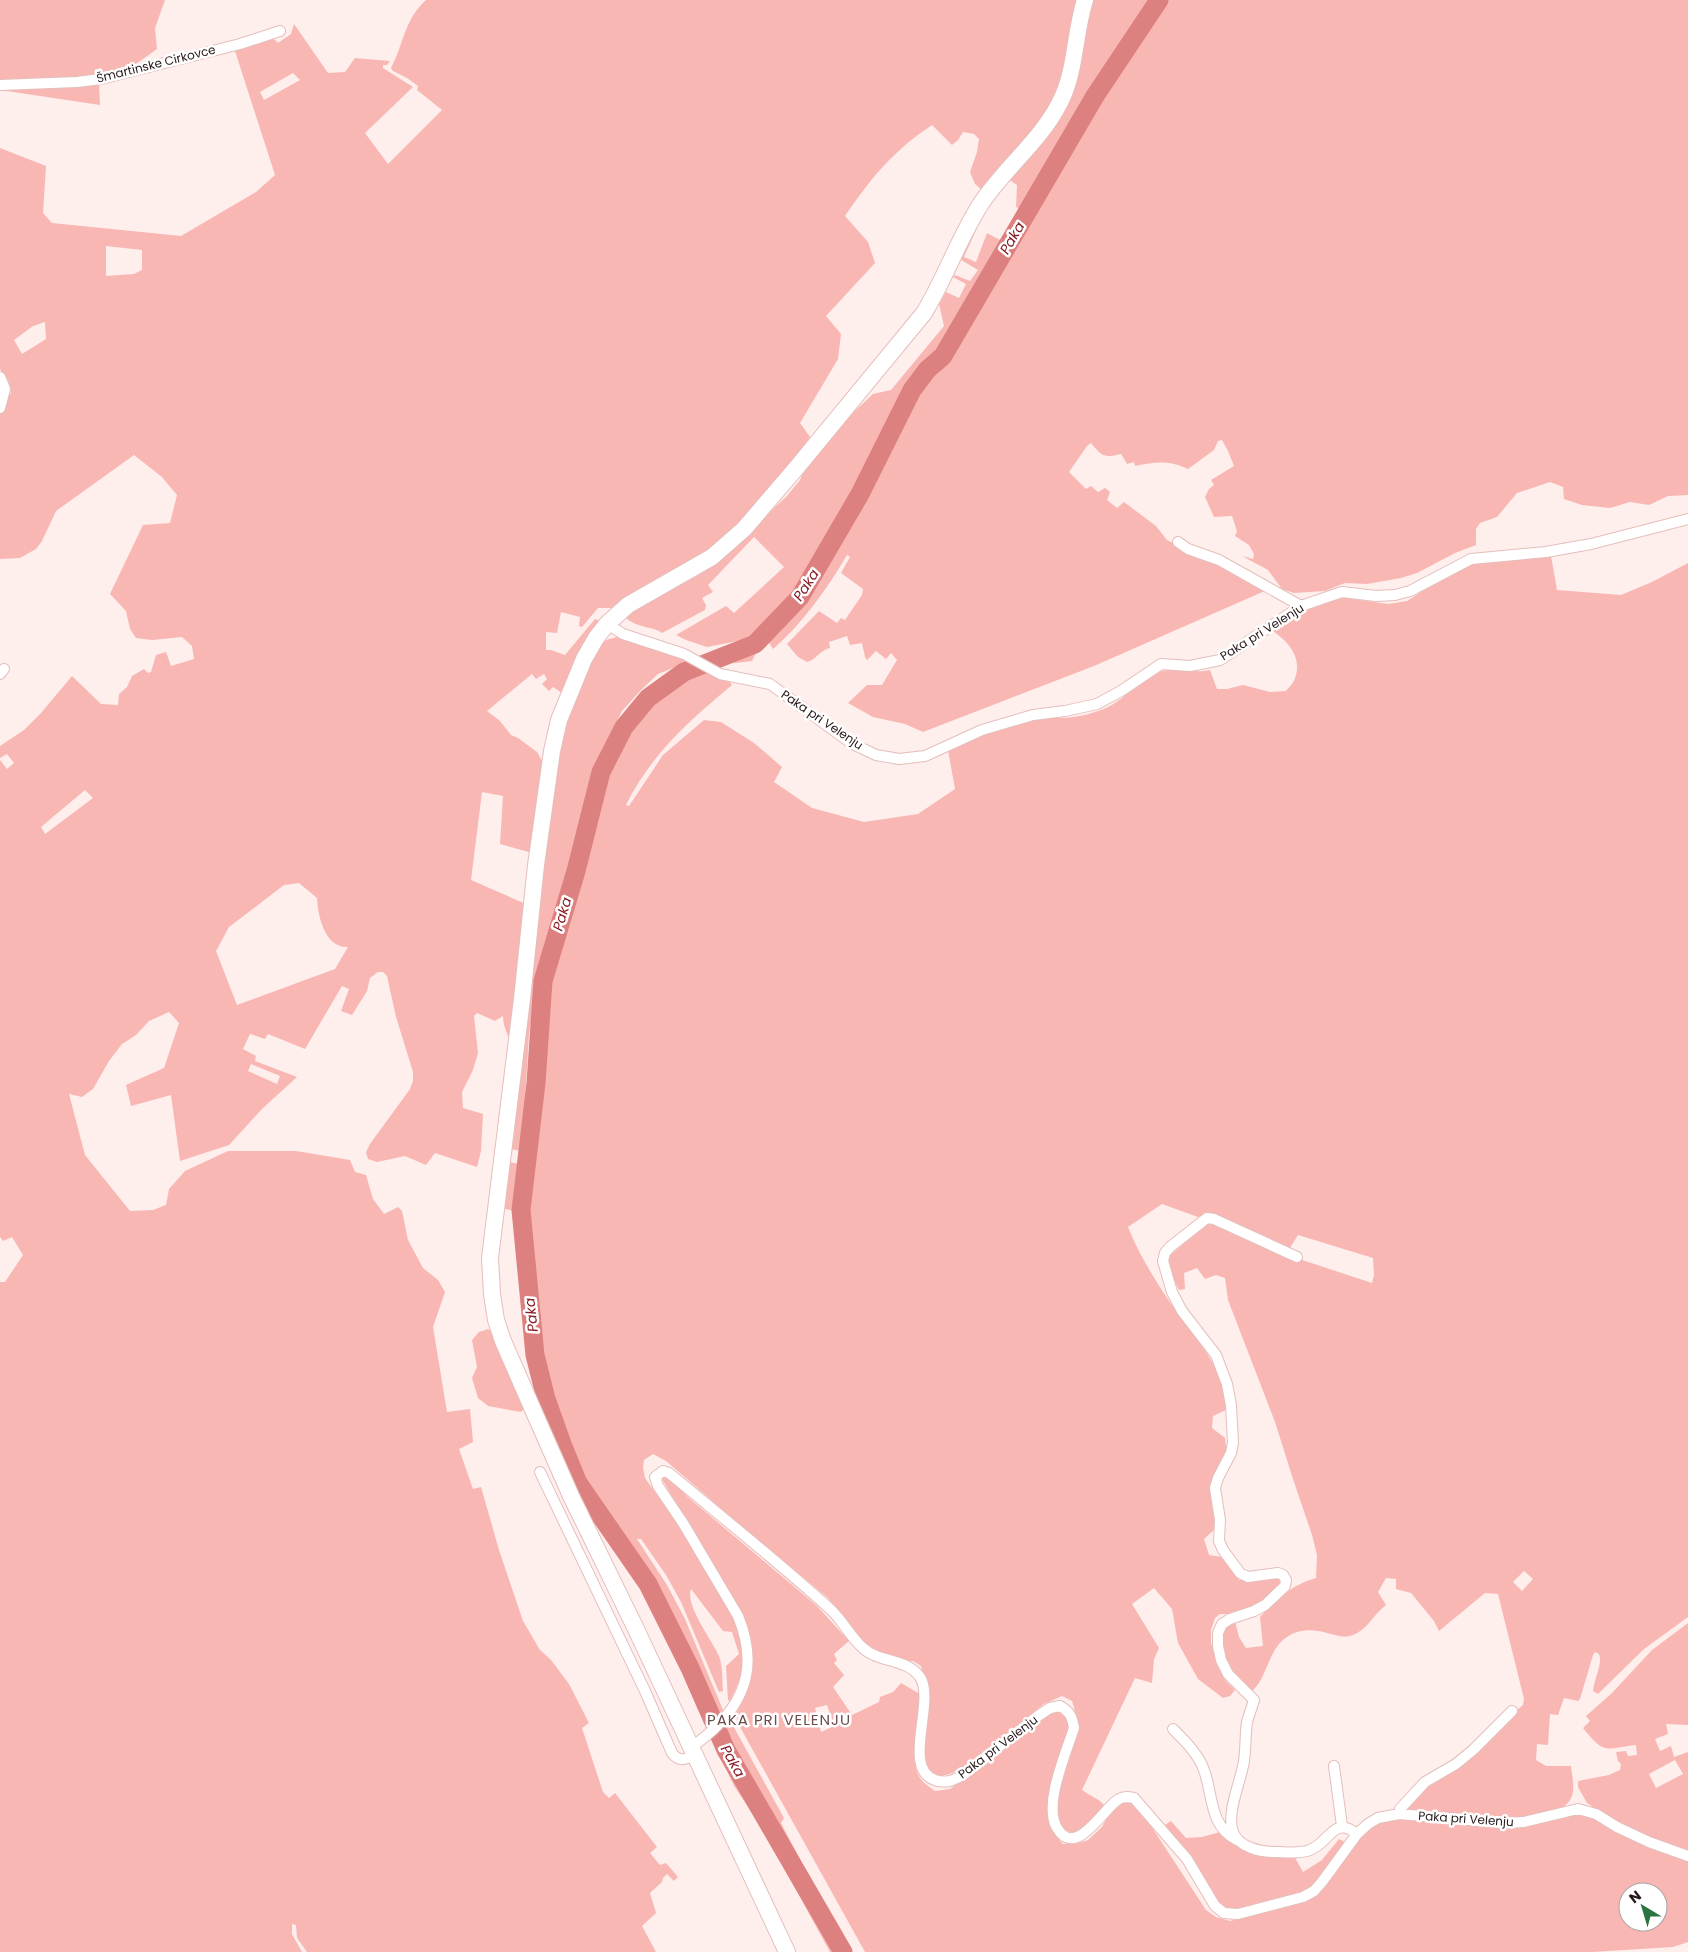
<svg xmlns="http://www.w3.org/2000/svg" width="1688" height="1952" font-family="Poppins,sans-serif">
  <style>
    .green { fill: #f9b7b4; fill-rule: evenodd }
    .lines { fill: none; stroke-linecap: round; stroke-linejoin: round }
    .river { stroke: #dc817f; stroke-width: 19 }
    .minor-casing { stroke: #e4bebb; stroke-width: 12 }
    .primary-casing { stroke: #e4bebb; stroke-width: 18 }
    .minor { stroke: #fff; stroke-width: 10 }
    .primary { stroke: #fff; stroke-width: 16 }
    .labels { text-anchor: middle; stroke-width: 5; stroke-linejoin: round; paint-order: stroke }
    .street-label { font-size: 12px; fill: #261818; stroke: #fff }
    .water-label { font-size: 14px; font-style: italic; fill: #881b25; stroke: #fff }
    .quarter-label { font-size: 15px; letter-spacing: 1px; fill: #6e4d4c; stroke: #fff }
  </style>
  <rect width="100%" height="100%" fill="#feeeec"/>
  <path class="green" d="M0,0h165l-10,28 2,21 -21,15 -33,12 -103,5z
    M426,0h654l-22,100 -76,90 -7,-6 -5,-12 7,-20 2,-13 -5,-5 -11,-2 -5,8 -6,5 -20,-20c-39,26 -61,53 -87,91l23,26 7,21 -49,53 15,18 -3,25 -38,64 10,14 -24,35 -50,56 -28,25 -94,55h-16l-16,19 -3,-1 1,-9 -19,-5 -4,21 -11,-1v18h5l14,5 30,-36 5,2 -38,72 -9,-6 -4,4 -7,-7 5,-5 -3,-5 -8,5 -4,-5 -45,37 13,10 11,14 7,3 19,14 5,9 -10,92 -32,-9 3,-48 -21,-4 -11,88 57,25 -17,132 -3,-1c-3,-7 -5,-13 -5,-20l-8,5 -18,-8 -3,3 4,37 -5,17 -11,22 1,16 20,6 -2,37 -4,16 -42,-14 -9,12 -21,-9 -28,6 -9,-3 -2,-7 4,-8 40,-55 3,-8v-9l-17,-55 -9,-41 -4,-4h-5l-8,6 -3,13 -15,24 -11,-4 8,-22 -7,-3 -37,63 -37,-15 -3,5 -15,-5 -7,15 13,7 -1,5 42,16 -34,31 -34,37 -49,16 -9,-66 -40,11 -5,-21 38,-17 15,-45 -10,-11 -20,9 -13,14 -14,9 -13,17 -16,28 -11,8 -13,-3 16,61 45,56 23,-1 13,-5 3,-16 16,-18 43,-20h68l54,9 5,12 11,3 7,24 11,15 14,-7 4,4 6,29 15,28 15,12 7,12 -12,35 14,85 23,-3 3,33 -14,7 14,40 8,-2 18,63 24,71 17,29 11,10 18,24 20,39 -7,5 21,64 6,6 6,-5 42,54 -7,6 10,12 6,-2 12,14 -4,4 -7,-7 -4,4 -1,4 -12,11 6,20 -14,13 14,26h-349l-10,-14 -1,-13 -4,-1v10l10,18h-302v-670h5l18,-27 -11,-18 -9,4 -3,-4v-477l7,9 7,-6 -7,-9 -7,4v-12l24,-16 17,-17 31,-37 29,28 17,1 1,-11 8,-7 5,-11 12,-7 4,4 3,-1 5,-17 10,-3 5,14 23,-7 -2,-13 -10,-9 -30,3 -16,-2 -6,-9 -4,-18 -16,-17 33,-69 27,-2 7,-28 -15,-18 -28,-22 -78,56 -14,30 -6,8 -16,9 -20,1v-164l11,-1 -3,-14 -8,-11v-221l46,18 -3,47 9,10 129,13 75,-44 19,-17 -41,-127 38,-11 6,6 13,-9 3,-10 34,49 17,-1 10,-14 35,3 -3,4h-4v3l30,19 -48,46 23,31 54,-54 -25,-20 1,-4 -11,-8 -14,-7 -2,-3c13,-25 13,-48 35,-68zM293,73l7,7 -36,20 -4,-8zM106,246l36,4v20l-8,4 -28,2zM45,322l1,17 -24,15 -8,-14 19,-14zM85,790l8,8 -48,36 -4,-7zM299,883l18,15c1,19 8,50 31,49l-13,22 -98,36 -21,-54 13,-24 55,-42zM251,1064l29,12 -3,8 -29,-13z
    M1093,0h595v495l-20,1 -19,9 -19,-3 -20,6 -28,-3 -18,-6 -1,-12 -13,-5 -33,11 -20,24 -17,6 -4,6v16l-21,8 -38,20 -16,5 -34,6 -22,-1 -20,8 -31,2 -12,-4 -14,-19 -26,-14 11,3 1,-5 -5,-9 -14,-9 2,-5 -5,-15 -18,1 -9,-20 4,-8 5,-4 -3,-5 23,-14 -6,-15 -6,-11 -4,1 -4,9 -26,19c-20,-9 -32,-7 -53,-3l-1,-4 -7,2 -6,-10c-16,4 -19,3 -30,-11l-4,3 -18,26 17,17 5,-3 7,6 7,-4 5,4 -3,8 10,8 7,-6 32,24 11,14 100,50 -173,76 -171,66 -18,-8 -32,-7 -25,-14 19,-18h15l15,-25 -6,-7 -5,6 -10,-8 -9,9 -2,-3 -3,-14 -12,2 -3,-9 -18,6 1,6c-10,2 -14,12 -23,14l-9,-5 -11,-13 32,-33 18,12 4,-5 4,2 17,-25 1,-6 -22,-16 9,-16 -3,-2c-20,34 -44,68 -74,94l-5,-8 28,-30 19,-28 49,-83 23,-52 28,-56 10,-14 11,-3 7,-7c28,-51 66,-101 84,-156l-11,-5 1,-22 -9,-6 33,-39z
    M99,82l1,23 -100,-15v-3z
    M975,226l2,2 -13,29 12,5 11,-29 17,9 -63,110 -29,24 -53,113 -52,90 -12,17 -42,42 -46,9 -21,-7 -10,-5 50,-29 8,7 50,-46 -30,-30 -46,48 5,7 -11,6 4,7 -1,5 -43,23c-8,-7 -26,-4 -38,-17l28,-18 45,-22 15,-11 75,-69 13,-16 5,-13 40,-47 28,-26 18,-4 53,-64 -5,-22 7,-12 13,6 7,-14 -13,-7 2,-2 15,6 8,-11 -20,-12z
    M1551,556l6,34 64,5 31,-13 36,-19v1054l-44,32 -46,45 -5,-3c1,-12 10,-27 6,-37l-4,-2 -2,3 -13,44 -2,2 -14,-3 -6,17 -8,-1 -2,31 -11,-1 -1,16 10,6h25c1,10 5,25 -1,34 -19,27 -84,16 -111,14 -18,-1 -36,-2 -54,-3l10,-15 108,-91 1,-6 -26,-105 -13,-1 -46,38 -5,-10 -23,-28 -15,-4v-10l-10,-1 -8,14 8,13c-13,10 -18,24 -33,30 -10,4 -16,0 -26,-2 -14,-4 -28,-4 -40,4 -19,12 -19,40 -35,54 -7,-2 -10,-6 -15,-12 -14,-17 -17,-28 -15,-50l13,-8 4,16 7,11 17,-2 -3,-29c19,-19 29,-31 56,-39l1,-23 -5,-20 -19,-56 -18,-57 -47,-122 -3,-22 -9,-3 -11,4 -8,-11 -13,5 1,16 -6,1 -15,-30 45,-37 78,32 85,28 2,-8 -1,-17 -75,-23 -10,16 -77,-37 -13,3 -36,-13 -34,23c13,33 35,66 56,95 23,31 39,48 42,88l-13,6 -1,12 13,10 2,17 -5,10 -8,9 -4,16 6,15v12l-2,13 -10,9 5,16 13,2 17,23 35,-4 5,3 3,5 -26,23 -21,7h-15l-5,4 -4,12v13l6,21 8,16 10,10 -5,6 -7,2 -25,-19 -20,-36 -6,-34 -18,-21 -22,16 27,44 -5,11 -2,24 -17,-5 -53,112c8,6 16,8 22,15 -8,12 -23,37 -40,24 -3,-3 -7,-9 -8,-13 -1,-4 2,-10 2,-15 5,-33 27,-66 14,-100l-10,-5c-6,3 -12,5 -18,8 -16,11 -103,99 -117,64 -10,-23 1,-51 0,-76 0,-8 -4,-17 -6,-26l-8,-5h-14l-30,-11 -41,-52 -75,-62 -87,-75 -13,-7 -9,6 -1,7 2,11 33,46 61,104c8,31 5,45 -9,73l-2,-1 -2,-34 13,-12 -7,-22 -9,-1 -32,-42c-6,17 21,51 28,67 4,10 3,25 4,35l-4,1 -38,-90 -15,-27 -25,-36h-4l30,46 18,34 38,91 -6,7 -16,-40 -31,-65 -89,-132 -17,-37 -13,-37 -11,-48 -9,-113 -6,-30 13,-100 4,-86 6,-44 9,-34 37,-116 13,-72 6,-1c7,-31 34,-59 60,-76 10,-6 21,-10 31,-17l18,11 8,2 2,3c-43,36 -80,68 -106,120l3,1 34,-51 41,-35 17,2 33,21 28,24 -8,15 38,26 52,14 54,-8 37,-25 -7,-39c29,-14 61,-28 93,-32 8,-1 15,0 23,0 14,-1 32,-5 44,-11 19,-9 33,-30 54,-36 16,-4 32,3 48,-1l7,19h10l16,-4 27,7 16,-1c3,-4 8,-8 9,-13 8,-21 -8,-38 -24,-48l37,-21 26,-10 12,-1 42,6 19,-3 51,-33 27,-7zM1524,1571l9,8 -11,12 -9,-9z
    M618,637l72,24 -32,13 -16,15 -20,22 -24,47 -18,73 -3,23 -38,122 -10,58 -7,117 -13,-2 42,-357 15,-79 35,-70 8,-4z
    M758,649l-6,12 -17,2 -8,-4z
    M508,1162l13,2 -6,47 -14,-3z
    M488,1329l3,2 33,78 -3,3 -33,-6 -10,-8 -6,-20 5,-11 -5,-27 7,-8z
    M666,1476l23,22 128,108 32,35 -15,13 3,6 -3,3 10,12 -11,12 19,28 27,-13 1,-5 13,-5 8,-9 19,11 1,5c-3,21 -13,60 -1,79 4,6 10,9 15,13l15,-2 104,-78 8,-3 8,7c-4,42 -43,93 -7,129l15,-1 10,-3 14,-13 10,-19 13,-9 11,4 70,107 10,7 14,4 61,-16 19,-7 54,-68 21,-12 106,7 78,-12 22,3 53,28 34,14 10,2v82l-15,5 -81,5h-727l-125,-225 -5,-12 7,-13 9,-34 1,-19 -5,-21 -85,-149zM827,1705l7,21 -13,6 -6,-24zM1628,1892h30v30h-30z
    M1688,1623v102l-22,-1 2,10 -13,5 5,12 11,-5 3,11 14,-5v99l-23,-7 -41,-17 -25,-16 -12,-8 -9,-16v-6l31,-6 11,-5 1,-6 -3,-3 -2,-9 10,-1 2,5 9,-1 -1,-10c-32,4 -31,10 -53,-17l7,-7 -4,-5 25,-22 41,-44zM1675,1760l8,14 -27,14 -7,-14z
    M731,1722l53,96 -3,5 21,40 -3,7 -77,-139z
    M716,1736l121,216h-7l-69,-126 -27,-40 -22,-46z
    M1171,1821l15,17 16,-1 18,-5c26,24 40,21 74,24l9,16 19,-12 17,-21 6,3 -37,49 -70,19 -13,-1 -11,-9 -52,-73z"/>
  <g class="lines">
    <path class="river" d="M843,1952l-117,-202 -36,-82 -42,-84 -70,-101 -16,-39 -16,-45 -11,-44 -14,-145 15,-127 7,-102 33,-110 25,-99 23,-45 24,-29 36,-26 71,-28 45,-47 60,-103 52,-104 15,-20 16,-14 152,-260 64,-96"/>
    <g class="minor-casing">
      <path id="minor" d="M0,85l77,-3 24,-3 139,-35 40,-13
        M0,377l5,12 -5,19
        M1178,542l10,7 31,11 82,46
        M607,624l16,10 61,20 36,20 50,10 81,59 25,12 23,4 26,-3 57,-26 51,-15 32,-4 32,-7 24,-13 40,-27 29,2 30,-6 81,-54 41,-14 34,4 19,-1 15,-4 61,-32 75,-7 45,-8 97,-25
        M0,674l4,-5
        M1297,1257l-83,-38 -7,-1 -37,29 -5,6 -2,8 9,31 10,19 34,44 11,29 4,21 2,38 -2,10 -13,25 -3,10 5,32 -1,21 4,9 17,23 8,4 30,-4 5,2 3,5 -1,6 -20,19 -11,6 -24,8 -8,5 -4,9v13l3,14 7,14 26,26c-2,7 -5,15 -7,22 -2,13 -1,26 -3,39 -3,20 -18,52 -11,71 6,16 28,20 43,20 10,0 24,2 34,-2 20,-8 24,-35 47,-16
        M540,1472l105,219 27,62c7,9 13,7 22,2
        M1173,1729c11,11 22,22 29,36 12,26 5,60 35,75
        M691,1747c9,-5 16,-12 24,-19 34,-33 41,-68 23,-112l-55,-93 -25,-37 -3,-9 8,-6 6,2c53,44 108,88 160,135 13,11 21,29 34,40 16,15 44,10 57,29 16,24 -19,92 15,103 11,4 19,0 28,-5l75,-59 12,-8 10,-2c10,6 12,10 14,22 -8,25 -31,77 -17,100 19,32 47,-21 62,-29 5,-3 10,-2 15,-1l53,61 28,47 9,7 14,1 65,-17 11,-6 8,-9 35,-48 11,-10 10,-6 21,-4 105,9 20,-1 54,-13 18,5 21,13 32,15 39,14
        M1334,1766l8,60
        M1399,1814l1,-5 25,-27 31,-18 17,-14 39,-39"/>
    </g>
    <g class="primary-casing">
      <path id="primary" d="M787,1952l-152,-325 -64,-131 -37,-84 -31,-71 -7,-21 -4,-26 -2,-36 32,-259 14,-134 16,-114 7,-31 25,-61 12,-21 11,-14 21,-19 84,-48 32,-28 54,-63 126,-153c22,-36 35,-76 58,-111 25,-37 63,-65 81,-106 13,-30 12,-65 22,-96"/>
    </g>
    <use href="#minor" class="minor"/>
    <use href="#primary" class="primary"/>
  </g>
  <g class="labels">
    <g class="street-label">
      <text transform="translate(156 64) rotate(-14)" y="4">Šmartinske Cirkovce</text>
      <text transform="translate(1262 632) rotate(-32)" y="4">Paka pri Velenju</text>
      <text transform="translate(822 720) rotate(34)" y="4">Paka pri Velenju</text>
      <text transform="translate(998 1747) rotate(-37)" y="4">Paka pri Velenju</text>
      <text transform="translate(1466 1819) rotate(4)" y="4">Paka pri Velenju</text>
    </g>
    <g class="water-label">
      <text transform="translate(1012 238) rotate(-60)" y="5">Paka</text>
      <text transform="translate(806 585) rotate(-57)" y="5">Paka</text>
      <text transform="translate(562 914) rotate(-74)" y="5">Paka</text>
      <text transform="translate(531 1315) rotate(-96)" y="5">Paka</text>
      <text transform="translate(733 1761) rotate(61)" y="5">Paka</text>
    </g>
    <g class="quarter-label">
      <text x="779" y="1725">PAKA PRI VELENJU</text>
    </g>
  </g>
  <g transform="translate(1643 1907) rotate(322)"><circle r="24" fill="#ffffff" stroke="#a8a3a3"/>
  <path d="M0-4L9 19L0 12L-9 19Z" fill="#2b7543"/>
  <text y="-8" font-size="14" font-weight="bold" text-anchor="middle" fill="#261818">N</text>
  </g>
</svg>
